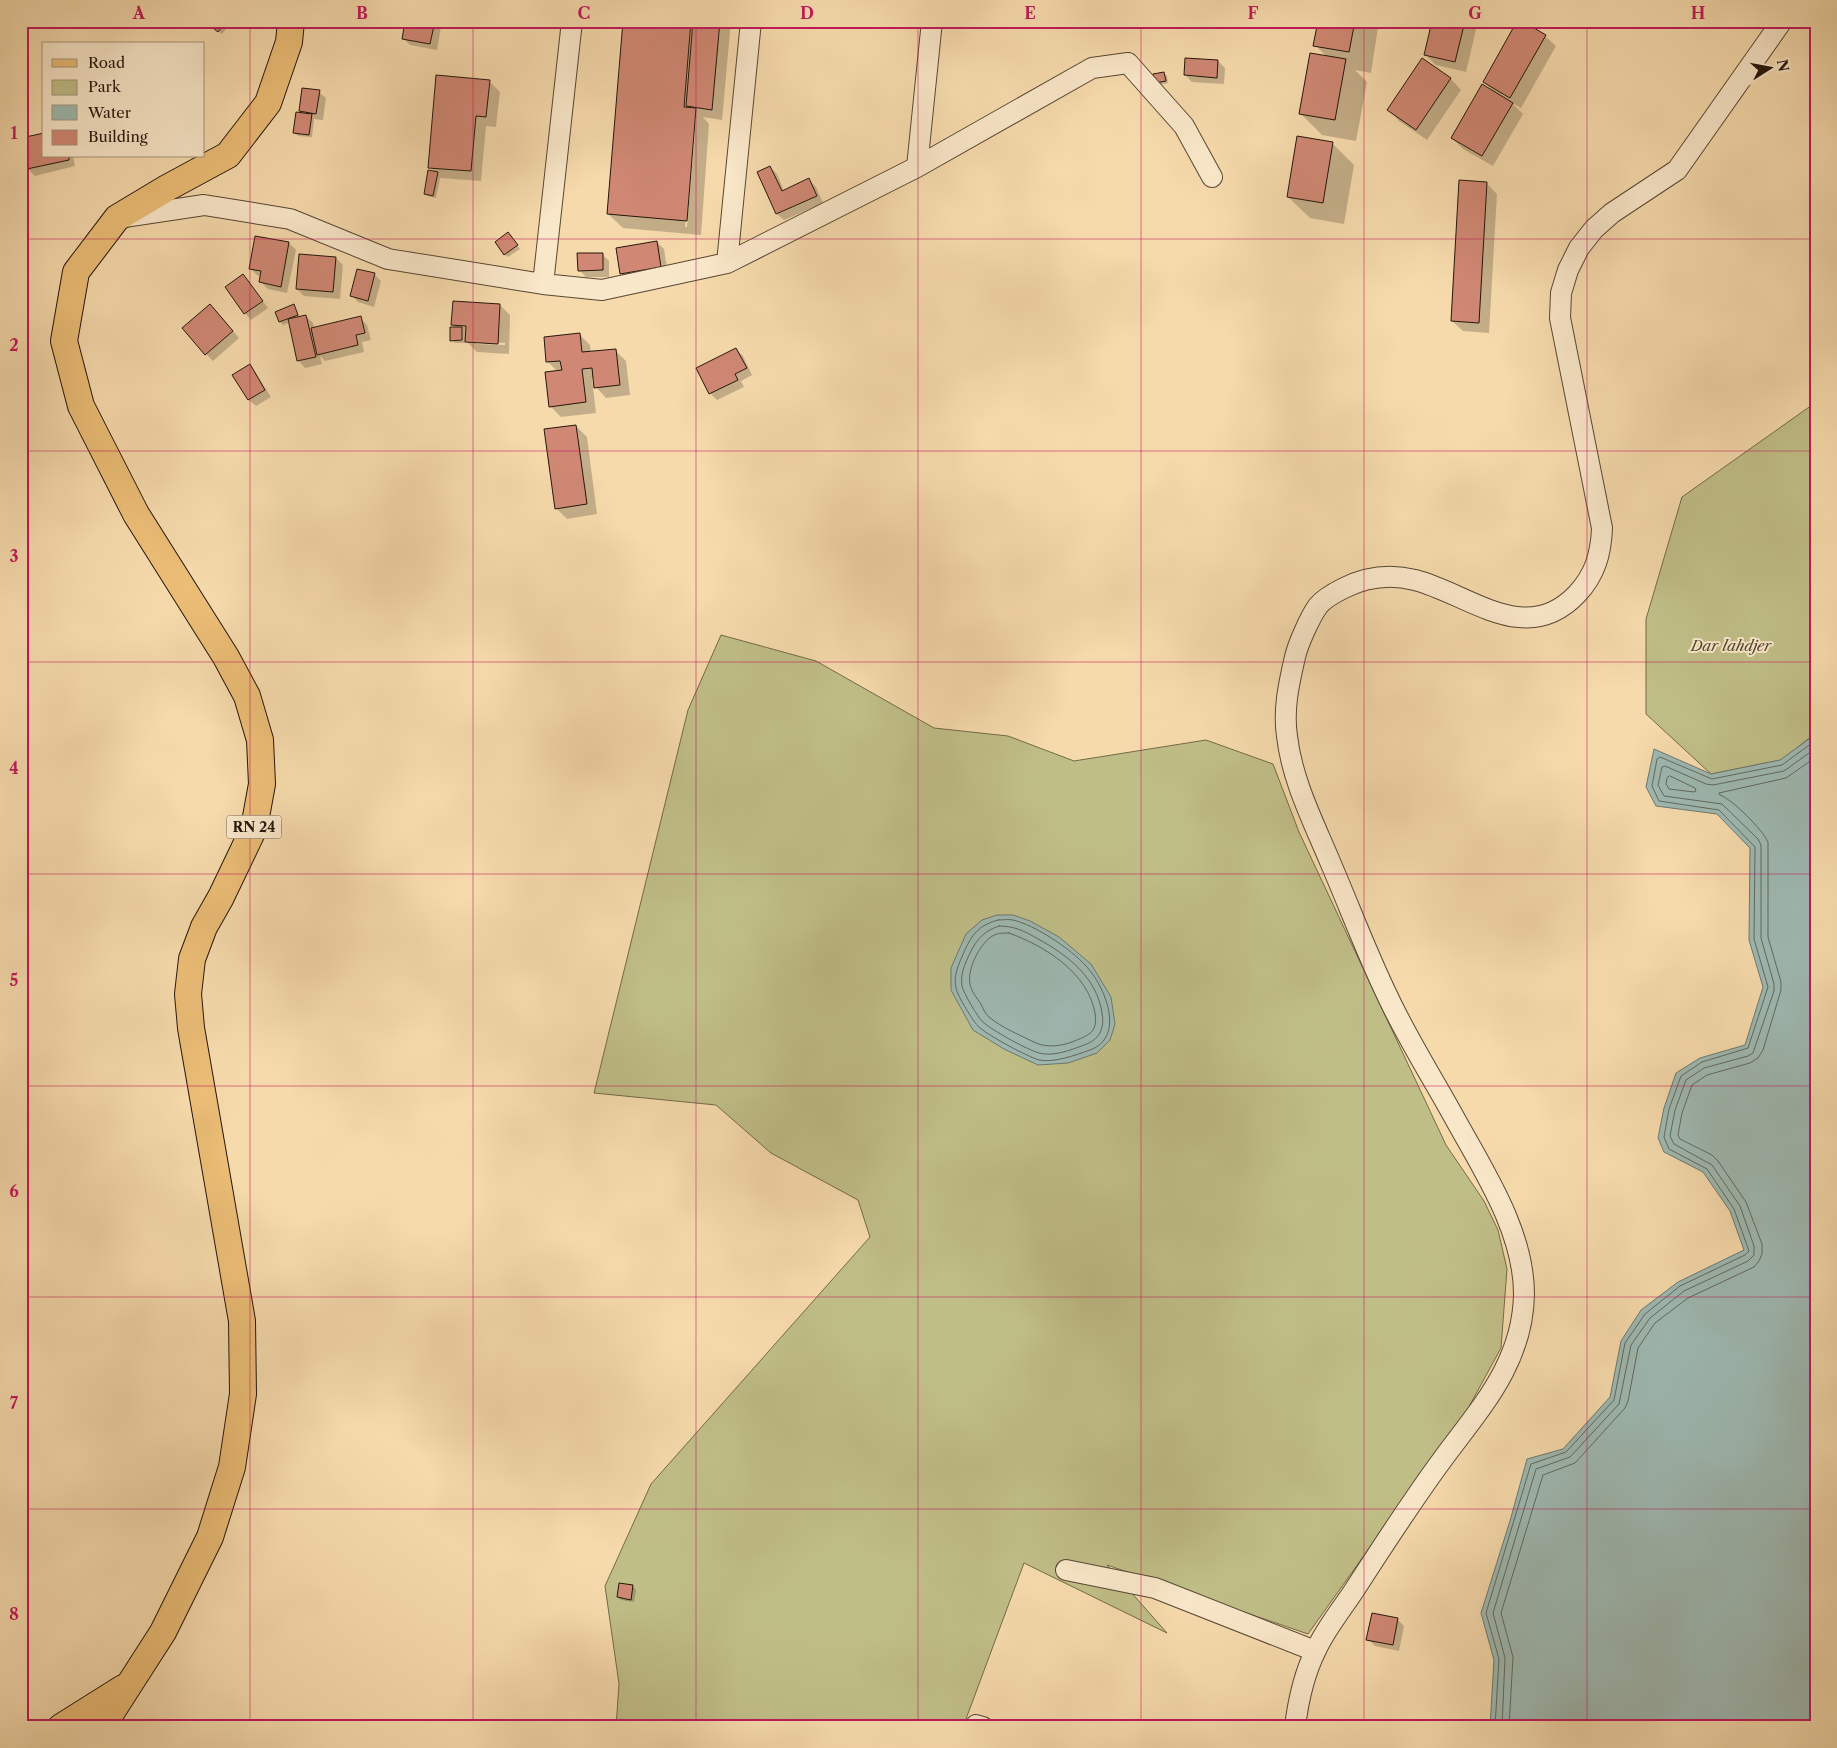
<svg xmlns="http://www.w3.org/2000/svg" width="1837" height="1748" font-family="'Libre Caslon Text',serif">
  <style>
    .green { fill: #c0be87; stroke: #726a49 }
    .water { fill: #9eb9b2; stroke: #6d786f }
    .shadow { fill: #0003; fill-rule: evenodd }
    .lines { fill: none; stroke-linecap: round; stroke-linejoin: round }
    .shore { stroke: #61685e; stroke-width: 1 }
    .building { fill: #d08874; stroke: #24160b }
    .minor-casing { stroke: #584733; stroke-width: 22 }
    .major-casing { stroke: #24160b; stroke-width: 28 }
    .minor { stroke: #f9e7c9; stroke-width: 20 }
    .major { stroke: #ebbd76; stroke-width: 26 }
    .grid { fill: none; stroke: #c2185b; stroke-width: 1; stroke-opacity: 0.55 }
    .labels { text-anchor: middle; stroke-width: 4; stroke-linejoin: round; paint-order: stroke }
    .shield { fill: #f9e7c9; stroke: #645544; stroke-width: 1 }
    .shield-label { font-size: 14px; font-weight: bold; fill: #24160b }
    .park-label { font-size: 15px; font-style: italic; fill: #534830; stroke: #f9e7c9 }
    .neatline { fill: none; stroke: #c2185b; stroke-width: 2 }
    .grid-label { font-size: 16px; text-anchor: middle; font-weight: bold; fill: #c2185b }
  </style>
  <rect width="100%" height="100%" fill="#f6daac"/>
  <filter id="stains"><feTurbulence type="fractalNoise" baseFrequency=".004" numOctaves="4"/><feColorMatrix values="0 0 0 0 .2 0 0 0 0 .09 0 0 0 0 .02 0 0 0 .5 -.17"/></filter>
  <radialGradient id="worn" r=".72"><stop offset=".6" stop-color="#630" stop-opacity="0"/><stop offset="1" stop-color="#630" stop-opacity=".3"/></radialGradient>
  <path class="green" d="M1812,405l4,5v323l-35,27 -70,14 -65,-60v-95l36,-122z
    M721,635l95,26 118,67 74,8 66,25 132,-21 67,24 26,68 147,313 38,56 14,29 9,39 -6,79 -36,66 -157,220 -201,-69 60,68 -143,-70 -61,164h-347l3,-43 -14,-98 46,-102 219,-247 -12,-37 -87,-47 -55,-48 -122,-12 94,-383z"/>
  <path class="water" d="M1816,734v993h-326l4,-67 -13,-47 29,-92 17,-62 36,-10 47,-52 11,-56 20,-31 37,-28 66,-32 -14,-39 -27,-39 -39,-20 -6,-14 6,-30 12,-35 24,-15 45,-13 18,-58 -14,-47 1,-92 -33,-34 -61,-8 -10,-19 8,-38 57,25 69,-14z
    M997,915h16l17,6 29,16 32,27 20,33 4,27 -5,16 -13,13 -29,10 -30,2 -34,-16 -31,-19 -22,-40v-22l15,-34 16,-14z"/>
  <path class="shadow" d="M213,21h19l-10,13 -9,-6z
    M407,21h35l-5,29 -27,-5 -7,-7z
    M624,21h107l-9,99 -19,-3 6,7 -8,111 -78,-7 -15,-14zM694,115l2,3 -9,109h-2z
    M1319,21h60l-8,52 -16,-3 12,12 -11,59 -34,-6 -21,-21 26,-57 -12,-12z
    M1433,21h45l-12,51 -30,-7 -11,-11z
    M1545,36l11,10 -35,62 -9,-5 11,11 -30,52 -30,-17 -11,-11 43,-45 -11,-11z
    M1422,60l29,19 10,11 -34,50 -28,-19 -10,-11z
    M1218,61l7,7 -1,16 -32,-2 -7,-7z
    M1163,73l4,3 1,7 -9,2 -3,-3z
    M489,81l11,11 -4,35 -10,-1 -5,55 -41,-3 -4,20 -8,-2 -3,-3 11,-20 -6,-6z
    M319,92l7,6 -3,22 -9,-1 -2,18 -14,-1 -3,-3 9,-18 -4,-4z
    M44,134v22h29l2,10 -40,10 -7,-7 -7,-29z
    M1333,144l21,21 -10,59 -34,-6 -22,-21z
    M770,167l7,7 7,17 25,-11 7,7 7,16 -39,17 -7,-6z
    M1486,183l11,11 -8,139 -26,-2 -11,-10z
    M511,237l9,12 -12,8 -3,-3z
    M657,242l7,7 4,25 -40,6 -7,-7z
    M289,243l7,7 -9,43 -19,-4 -7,-7 1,-6 -5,-1 -7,-7z
    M602,254l7,7v16h-23l-7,-7z
    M336,258l7,7 -3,34 -36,-3 -7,-7z
    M374,274l7,7 -7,26 -16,-5 -7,-7z
    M243,275l25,33 -17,12 -6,-7z
    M500,305l10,10 -1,39 -32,-2 -12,-12v3h-10l-3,-3 4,-12 -3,-3zM476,341l29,2v2l-29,-1z
    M293,306l7,11 6,-1 7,7 1,5 46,-10 7,7 4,15 -9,2 2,10 -39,9 -5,-5 2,8 -17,4 -6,-7 -9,-39 -7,3 -3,-3z
    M217,312l22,26 -26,23 -7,-7z
    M580,335l10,10 1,8 24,-3 11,11 4,34 -24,3 -10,-11 -1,-8h-3l4,34 -35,4 -11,-11 7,-35 -9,-9z
    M736,349l7,7 9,19 -11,6 3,6 -27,13 -6,-6 -13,-26z
    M250,366l6,7 15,24 -15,9 -7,-6 -15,-25z
    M576,426l11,11 10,77 -30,5 -11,-11z
    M633,1586l3,4 -2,12 -13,-2 -3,-3z
    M1397,1619l7,7 -5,25 -24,-5 -7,-7z"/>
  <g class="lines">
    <path class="shore" d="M1670,776l25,12 1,3 -2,1 -25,-3 -3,-5 1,-6z
      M998,920c5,0 10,-1 15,0 22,5 58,29 73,46 19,20 40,71 4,84 -14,5 -36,13 -51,10 -13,-4 -50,-24 -60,-33 -5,-4 -22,-32 -23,-39 -3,-13 3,-24 8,-36 8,-18 15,-27 34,-32z
      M999,926c15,0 26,5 39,13 30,16 59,39 64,74 3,16 -3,27 -18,32 -13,5 -31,12 -45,8 -13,-4 -46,-22 -56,-31 -5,-4 -20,-30 -21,-36 -2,-12 3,-22 8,-33 7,-14 14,-22 29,-27z
      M1009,933c36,13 79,40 86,80 3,20 -6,22 -23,29 -11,4 -25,6 -36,1 -16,-8 -34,-15 -47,-26 -4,-3 -6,-9 -8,-13 -4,-6 -10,-13 -11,-20 -3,-14 9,-39 21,-47 5,-4 12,-4 18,-4z
      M1495,1727l4,-68 -13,-46 45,-149 35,-12 48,-52 11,-57 20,-29 35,-28 65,-31 4,-4 -15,-42 -27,-40 -38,-20 -5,-12 5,-28 12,-33 21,-14 46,-14 20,-61 -14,-48 1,-92 -36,-37 -60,-9 -7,-15 5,-27 3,-2 52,22 70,-14 34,-25
      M1502,1727l3,-69 -12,-45 43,-144 34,-12 49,-53 12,-59 19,-27 34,-27 64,-30 6,-6v-9l-14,-40 -28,-41 -38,-21 -4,-8 5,-26 11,-30 18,-12 44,-12 5,-3 21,-62v-7l-13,-46v-93l-3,-6 -36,-35 -58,-8 -6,-11 4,-18 3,-1 41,18 7,1 71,-14 32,-23
      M1509,1727l4,-70 -12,-44 42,-138 32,-12 50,-55 3,-7 10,-53 17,-25 33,-25 66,-31 5,-6 3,-7v-10l-16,-42 -28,-41 -6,-6 -32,-16 -2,-4 4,-22 10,-28 15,-10 43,-12 8,-5 5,-8 18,-60v-8l-13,-45v-95c-6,-13 -35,-42 -48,-47l-1,-2 67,-15 30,-21"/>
  </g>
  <path class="building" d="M211,21h15l-8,11 -9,-7z
    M405,21h30l-5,23 -28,-5z
    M623,21h68l-7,86 12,1 -9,113 -80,-7z
    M693,21h27l-8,89 -26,-4z
    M1318,21h37l-6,31 -36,-6z
    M1432,21h33l-10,41 -31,-7z
    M1517,21h5l24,14 -36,63 -27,-16z
    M1310,53l36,6 -11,61 -36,-6z
    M1185,58l33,2 -1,18 -33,-3z
    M1422,58l29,20 -35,52 -29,-20z
    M1164,72l2,9 -11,2 -2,-9z
    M436,75l54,5 -4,37 -10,-1 -5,55 -43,-3z
    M1482,84l31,19 -31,53 -31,-18z
    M302,88l18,2 -4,24 -17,-3z
    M296,112l16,2 -3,21 -16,-2z
    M44,133v23h25v4l-42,9 -6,-31z
    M1297,136l36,6 -10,61 -36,-6z
    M770,166l12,25 27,-13 8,18 -41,18 -19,-42z
    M428,170l10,2 -5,24 -9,-2z
    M1459,180l28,2 -8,141 -28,-2z
    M508,232l10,13 -14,10 -9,-13z
    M255,236l34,6 -8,45 -22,-5 2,-11 -12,-2z
    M657,241l4,26 -41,7 -4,-26z
    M577,253h26v17l-25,1z
    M299,254l37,3 -3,35 -37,-3z
    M357,269l18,4 -7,28 -18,-5z
    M243,274l20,27 -19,13 -19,-27z
    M453,301l47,3 -2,40 -33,-2 1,-16 -15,-1z
    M210,304l23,27 -28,24 -23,-27z
    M294,304l4,11 -19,7 -4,-10z
    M306,315l10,42 -19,4 -9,-42z
    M361,316l4,17 -9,2 2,10 -41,10 -6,-27z
    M450,327h12v13l-12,1z
    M580,333l2,19 34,-3 4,36 -26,3 -2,-20 -10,1 4,33 -37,5 -4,-35 17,-2 -2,-9 -14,1 -2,-25z
    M736,348l11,20 -12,6 3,6 -29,14 -13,-26z
    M250,364l15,26 -17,10 -16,-25z
    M576,425l11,79 -32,5 -11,-80z
    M619,1583l14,2 -2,15 -14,-3z
    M1372,1613l26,5 -5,27 -27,-5z"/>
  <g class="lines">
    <g class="minor-casing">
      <path id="minor" d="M917,167l15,-146
        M124,217l80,-12 86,14 98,40 155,25 59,6 125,-27 190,-96 175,-99 36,-5 56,63 28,51
        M727,263l24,-242
        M543,284l29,-263
        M1066,1570l89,18 160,63
        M976,1725l7,2
        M1295,1727c3,-25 10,-55 21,-77 10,-22 26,-41 39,-61 29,-45 58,-90 90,-133 38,-51 78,-95 79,-162 0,-63 -41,-124 -70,-177 -22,-40 -47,-79 -66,-120 -21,-43 -38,-89 -57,-133 -17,-41 -39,-83 -44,-128 -4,-27 2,-53 8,-79 3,-13 15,-40 23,-51 6,-8 18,-14 26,-18 22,-11 47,-14 71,-8 54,14 111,68 162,14 18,-19 24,-40 25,-66l-42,-210 1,-25 7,-23 11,-22 15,-19 18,-16 65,-43 105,-149"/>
    </g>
    <g class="major-casing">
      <path id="major" d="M61,1727l62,-39
        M102,1727l61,-95 47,-95 22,-70 11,-73 -1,-73 -51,-293 -3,-34 4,-35 12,-32 17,-30 33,-69 8,-44 -2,-44 -13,-44 -21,-39 -90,-143 -55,-108 -17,-65 12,-69 41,-54 50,-30 61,-33 40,-52 21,-61 2,-21"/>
    </g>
    <use href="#minor" class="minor"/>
    <use href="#major" class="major"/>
  </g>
  <path class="grid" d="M250,21v1706M473,21v1706M696,21v1706M918,21v1706M1141,21v1706M1364,21v1706M1587,21v1706M21,239h1795M21,451h1795M21,662h1795M21,874h1795M21,1086h1795M21,1297h1795M21,1509h1795"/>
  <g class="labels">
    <rect class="shield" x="226.5" y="815.5" width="55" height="23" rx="4"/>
    <g class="shield-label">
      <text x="254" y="832">RN 24</text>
    </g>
    <g class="park-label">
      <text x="1731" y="651">Dar lahdjer</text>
    </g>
  </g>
  <rect width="1837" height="1748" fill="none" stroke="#f6daac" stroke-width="55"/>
  <rect x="42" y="42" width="162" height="115" fill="#f9e7c9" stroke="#a4937d"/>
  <rect x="52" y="59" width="25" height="8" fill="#ebbd76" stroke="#a4937d"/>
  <text x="88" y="68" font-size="15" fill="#24160b">Road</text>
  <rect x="52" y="80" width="25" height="15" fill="#c0be87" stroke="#a4937d"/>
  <text x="88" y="92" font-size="15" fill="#24160b">Park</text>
  <rect x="52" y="105" width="25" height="15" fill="#9eb9b2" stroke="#a4937d"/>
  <text x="88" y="118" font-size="15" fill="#24160b">Water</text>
  <rect x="52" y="130" width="25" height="15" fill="#d08874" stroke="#a4937d"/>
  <text x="88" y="142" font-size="15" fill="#24160b">Building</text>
  <g transform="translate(1770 68) rotate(79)" stroke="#f9e7c9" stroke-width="4" paint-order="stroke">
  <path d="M0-4L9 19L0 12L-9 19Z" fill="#24160b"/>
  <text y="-8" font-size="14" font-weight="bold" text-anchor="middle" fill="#24160b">N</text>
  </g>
  <rect x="28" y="28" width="1782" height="1692" class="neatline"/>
  <g class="grid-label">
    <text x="139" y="19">A</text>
    <text x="362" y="19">B</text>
    <text x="584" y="19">C</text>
    <text x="807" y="19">D</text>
    <text x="1030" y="19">E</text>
    <text x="1253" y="19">F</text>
    <text x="1475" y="19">G</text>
    <text x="1698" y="19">H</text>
    <text x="14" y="139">1</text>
    <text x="14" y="351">2</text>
    <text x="14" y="562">3</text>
    <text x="14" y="774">4</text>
    <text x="14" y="986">5</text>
    <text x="14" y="1197">6</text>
    <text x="14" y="1409">7</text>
    <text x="14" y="1620">8</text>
  </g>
  <rect width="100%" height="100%" filter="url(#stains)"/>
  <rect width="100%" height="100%" fill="url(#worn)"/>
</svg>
